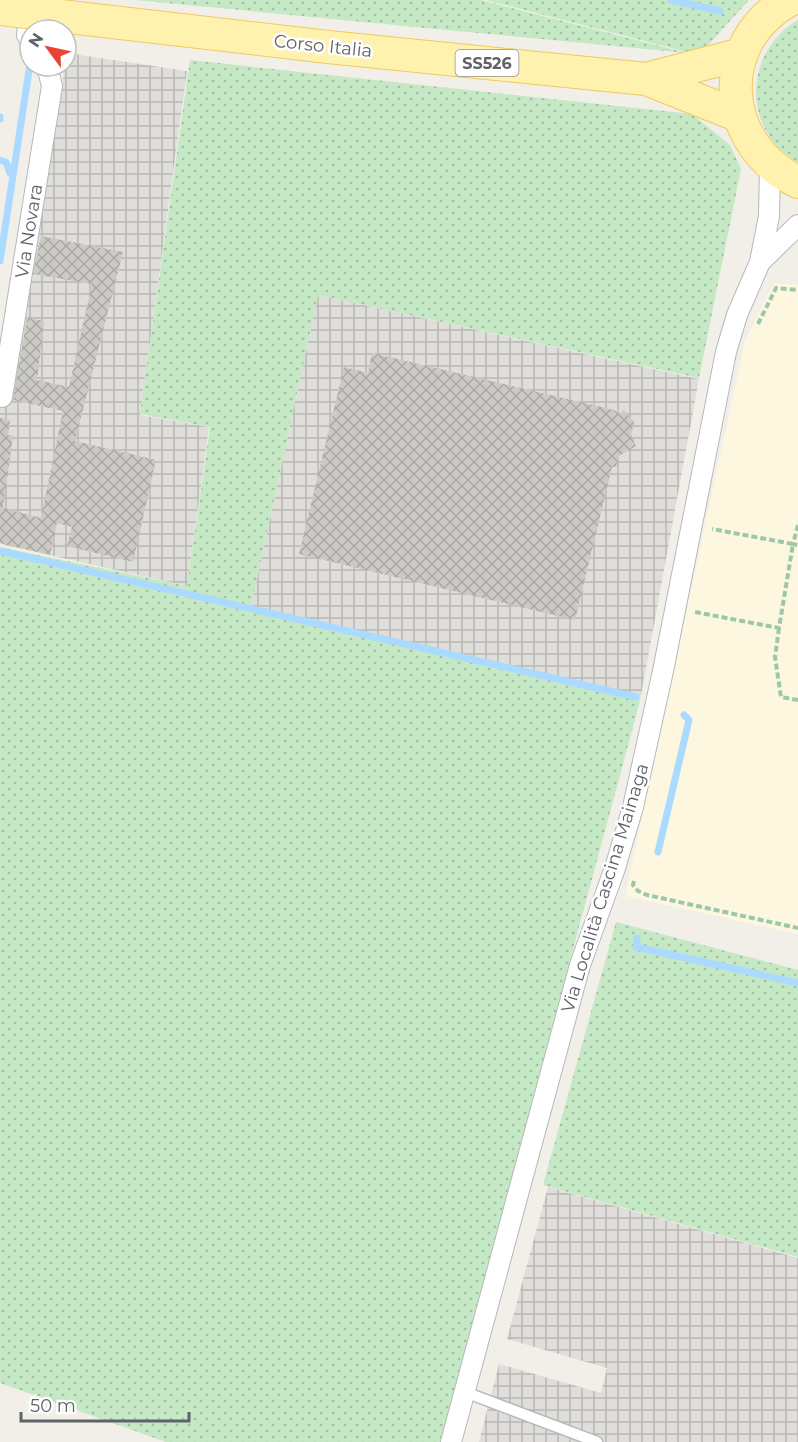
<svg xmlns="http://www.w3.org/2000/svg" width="798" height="1442" font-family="Montserrat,sans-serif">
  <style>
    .commercial { fill: #fef7e0 }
    .industrial { fill: url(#industrial-grid) }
    .grass { fill: url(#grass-dots) }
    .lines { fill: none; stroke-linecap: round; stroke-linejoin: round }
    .stream { stroke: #aadaff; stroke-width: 7 }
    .building { fill: url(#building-cross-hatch) }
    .lane-casing { stroke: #b5b8bc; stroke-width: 13 }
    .street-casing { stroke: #b5b8bc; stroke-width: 22 }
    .primary-casing { stroke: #f2c960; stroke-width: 34 }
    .path { stroke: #9cc7a9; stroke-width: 4; stroke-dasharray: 6 3; stroke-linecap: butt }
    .lane { stroke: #fff; stroke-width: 10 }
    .street { stroke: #fff; stroke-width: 20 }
    .primary { stroke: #fff2af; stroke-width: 32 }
    .primary-bridge-casing { stroke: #f2c960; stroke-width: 34; stroke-linecap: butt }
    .primary-bridge { stroke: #fff2af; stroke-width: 32 }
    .labels { text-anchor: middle; stroke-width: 5; stroke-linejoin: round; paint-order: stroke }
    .shield { fill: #fff; stroke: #8f9295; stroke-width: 1.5 }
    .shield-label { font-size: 16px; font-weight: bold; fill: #5f6368 }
    .street-label { font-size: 18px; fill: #5f6368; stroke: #fff }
  </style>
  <defs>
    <pattern id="industrial-grid" width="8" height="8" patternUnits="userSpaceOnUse" patternTransform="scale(1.5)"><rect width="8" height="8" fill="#e0deda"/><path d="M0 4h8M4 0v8" fill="none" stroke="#b9b8b5"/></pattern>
    <pattern id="grass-dots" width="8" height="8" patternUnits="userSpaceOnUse" patternTransform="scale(1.5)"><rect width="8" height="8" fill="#c5e8c5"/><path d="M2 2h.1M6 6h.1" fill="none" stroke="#a3c0a4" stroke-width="1.8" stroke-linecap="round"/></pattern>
    <pattern id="building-cross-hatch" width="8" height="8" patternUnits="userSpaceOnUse" patternTransform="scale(1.5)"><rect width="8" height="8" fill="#cccac5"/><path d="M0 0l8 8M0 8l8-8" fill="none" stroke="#a9a8a4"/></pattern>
  </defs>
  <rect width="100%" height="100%" fill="#f1efe8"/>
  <path class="commercial" d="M774,283l24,2v649l-173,-38 120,-555z"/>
  <path class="industrial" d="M67,53l120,18 -47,344 69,12 -22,159 -187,-42v-146l12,1z
    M318,295l381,84 -59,322 -389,-94z
    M548,1187l250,71v184h-319l20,-78 102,29 6,-25 -100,-29z"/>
  <path class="grass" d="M135,0h346l206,53z
    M486,0h263l-40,44 -18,9z
    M798,20v143c-7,-6 -16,-11 -22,-18 -34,-39 -23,-99 22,-125z
    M190,60l502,54 38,31 11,24 -42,209 -381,-83 -67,312 389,94 -200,741h-274l-166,-59v-836l187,39 23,-159 -70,-13z
    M616,922l182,48v287l-255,-72z"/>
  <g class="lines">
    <path class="stream" d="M671,0l49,11
      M0,119v-2
      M0,160l6,2 4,11
      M0,261l30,-197
      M0,551l636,146
      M658,852l31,-132 -5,-5
      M637,938l-1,9 162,36"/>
  </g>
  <path class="building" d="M41,236l82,16 -48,189 81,19 -23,102 -66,-16 5,-19 -15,-4 -7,32 -50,-12v-125l10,2 -2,15 5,1 -10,72 38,10 22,-107 -50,-11 14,-82 17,3 -7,59 32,7 23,-103 -59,-10z
    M372,353l242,57 5,4 5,-4 10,12 -3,13 5,11 -17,10 -3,11h-4l-37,153 -276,-66 45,-187 24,6z"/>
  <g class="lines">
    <g class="lane-casing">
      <path id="lane" d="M465,1392l132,50"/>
    </g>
    <g class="street-casing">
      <path id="street" d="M30,3l-3,32 3,5
        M760,262l38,-37
        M2,397l50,-311 -5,-20
        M451,1442l129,-477 35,-97 18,-61 30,-136 63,-319 11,-37 23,-53 9,-46 1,-50"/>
    </g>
    <g class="primary-casing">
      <path id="primary" d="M790,0c-78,42 -69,146 8,182
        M69,17l259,30 318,32 93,37
        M646,79l96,-25"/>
    </g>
    <path class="path" d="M758,324l18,-36 22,2
      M798,525l-5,19 5,1
      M695,612l84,16 14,-84 -81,-15
      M779,628l-4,29 6,40 17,3
      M634,881l-1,4 5,6 9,4 151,33"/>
    <use href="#lane" class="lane"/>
    <use href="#street" class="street"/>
    <use href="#primary" class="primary"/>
    <g class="primary-bridge-casing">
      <path id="primary-bridge" d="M0,9l69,8"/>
    </g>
    <use href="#primary-bridge" class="primary-bridge"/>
  </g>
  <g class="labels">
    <rect class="shield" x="455.5" y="50" width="63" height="26" rx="4.5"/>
    <g class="shield-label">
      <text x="487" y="69">SS526</text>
    </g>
    <g class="street-label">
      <text transform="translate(323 46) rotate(6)" y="6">Corso Italia</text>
      <text transform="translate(29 231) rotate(-81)" y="6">Via Novara</text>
      <text transform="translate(605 888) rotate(-73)" y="6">Via Località Cascina Mainaga</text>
    </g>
  </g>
  <g transform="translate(48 48) rotate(303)"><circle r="28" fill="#ffffff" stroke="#bfc1c3" stroke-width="1.5"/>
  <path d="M0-4.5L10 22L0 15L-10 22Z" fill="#ea4335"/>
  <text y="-9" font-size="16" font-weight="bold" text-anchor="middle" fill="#5f6368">N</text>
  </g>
  <path d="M21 1412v9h168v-9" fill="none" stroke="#5f6368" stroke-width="3"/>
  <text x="30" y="1412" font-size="18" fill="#5f6368" stroke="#ffffff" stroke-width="4.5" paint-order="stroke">50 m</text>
</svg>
